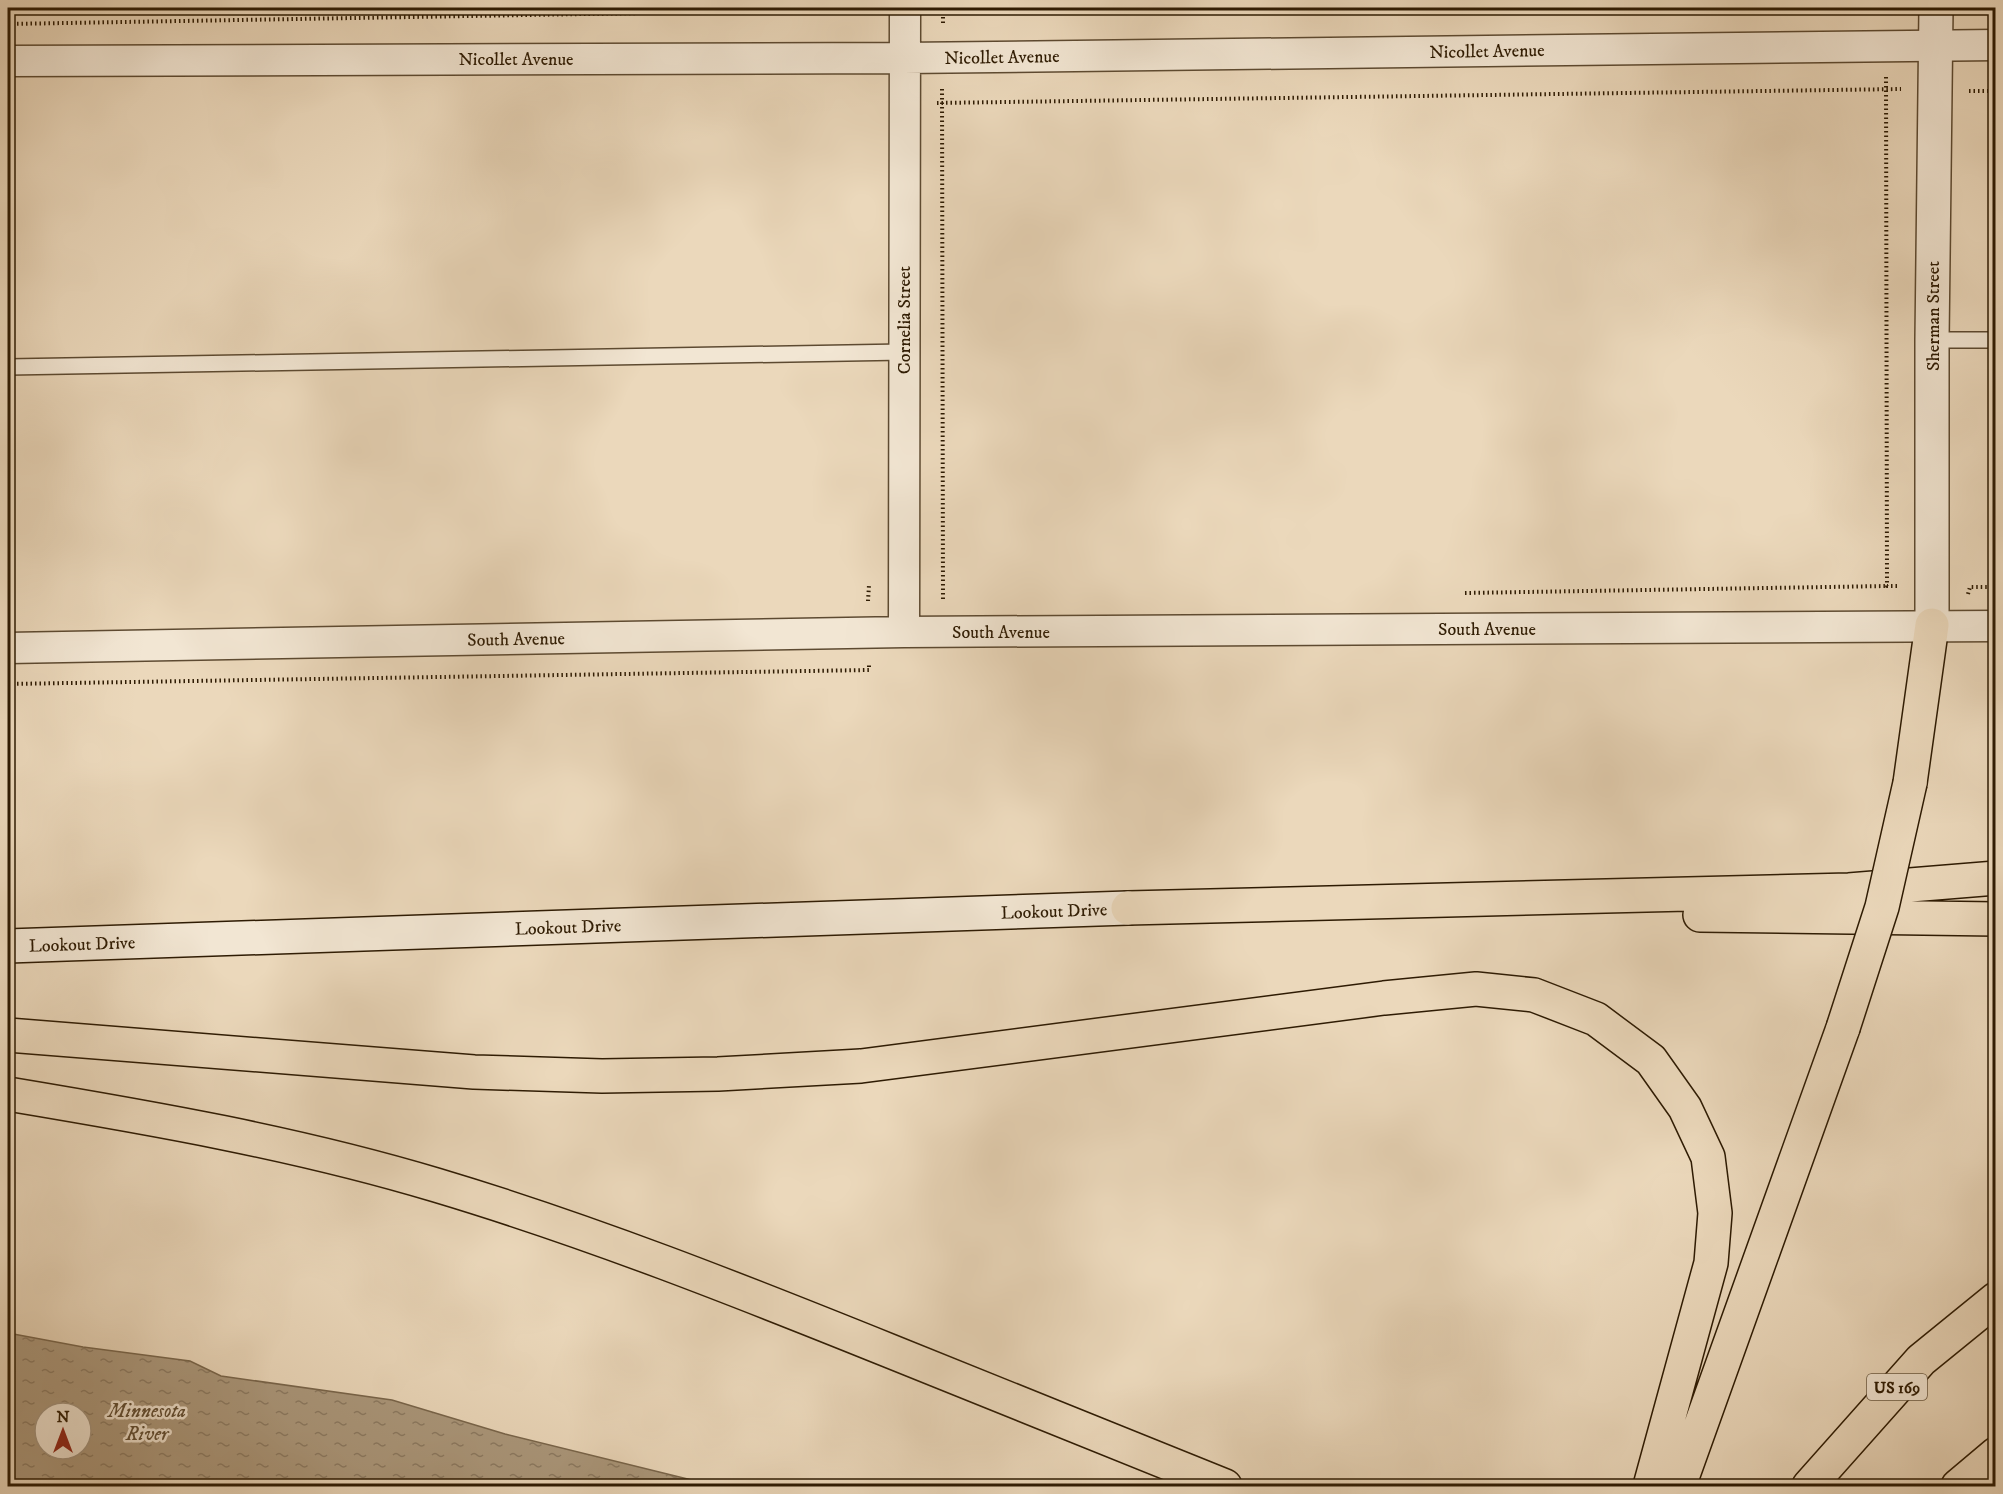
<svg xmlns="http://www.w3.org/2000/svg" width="2003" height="1494" font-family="'IM FELL DW Pica',serif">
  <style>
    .water { fill: url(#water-ripples); stroke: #79664c; stroke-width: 1.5; fill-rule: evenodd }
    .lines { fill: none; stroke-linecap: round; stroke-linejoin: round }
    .service-casing { stroke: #5d4a31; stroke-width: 18 }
    .minor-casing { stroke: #5d4a31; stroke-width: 33 }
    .tertiary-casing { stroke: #5d4a31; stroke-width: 36 }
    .secondary-casing { stroke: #2e1b03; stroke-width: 36 }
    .motorway-casing { stroke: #2e1b03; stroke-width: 36 }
    .path { stroke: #2e1b03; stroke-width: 4; stroke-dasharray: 1.5 3; stroke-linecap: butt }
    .service { stroke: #f2e6d3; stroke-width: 15 }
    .minor { stroke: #f2e6d3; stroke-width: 30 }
    .tertiary { stroke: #f2e6d3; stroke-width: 33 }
    .secondary { stroke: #f2e6d3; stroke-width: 33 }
    .motorway { stroke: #ebd8bb; stroke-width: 33 }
    .motorway-bridge-casing { stroke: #2e1b03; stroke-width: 36; stroke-linecap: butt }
    .motorway-bridge { stroke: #ebd8bb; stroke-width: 33 }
    .labels { text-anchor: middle; stroke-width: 5; stroke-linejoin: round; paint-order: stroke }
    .shield { fill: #f2e6d3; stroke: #695841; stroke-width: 1.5 }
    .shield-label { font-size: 16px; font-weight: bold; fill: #2e1b03 }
    .street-label { font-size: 18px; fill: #2e1b03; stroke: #f2e6d3 }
    .water-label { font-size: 20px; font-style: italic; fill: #604d33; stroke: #f2e6d3 }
  </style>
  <defs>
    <pattern id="water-ripples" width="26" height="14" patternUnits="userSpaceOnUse" patternTransform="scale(1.5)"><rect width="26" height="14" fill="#ab987c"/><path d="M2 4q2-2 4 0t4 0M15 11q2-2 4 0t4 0" fill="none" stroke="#8c7b63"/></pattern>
  </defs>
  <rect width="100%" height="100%" fill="#ebd8bb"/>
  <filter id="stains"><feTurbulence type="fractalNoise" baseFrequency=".00333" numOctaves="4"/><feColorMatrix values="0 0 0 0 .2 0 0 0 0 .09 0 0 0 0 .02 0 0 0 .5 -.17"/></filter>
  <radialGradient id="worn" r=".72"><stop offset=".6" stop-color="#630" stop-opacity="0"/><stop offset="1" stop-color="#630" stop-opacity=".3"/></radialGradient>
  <path class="water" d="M8,1333l75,14 107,14 31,15 171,24 113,34 211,52h-708zM45,1413h36v36h-36z"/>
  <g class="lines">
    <g class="service-casing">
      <path id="service" d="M1932,340h64
        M8,367l896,-15"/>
    </g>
    <g class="minor-casing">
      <path id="minor" d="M8,61l896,-3 1092,-13
        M904,632l1,-624
        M8,648l896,-16 1092,-6"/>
    </g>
    <g class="tertiary-casing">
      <path id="tertiary" d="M1932,625v-285l4,-332"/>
    </g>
    <g class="secondary-casing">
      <path id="secondary" d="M8,946l1120,-38"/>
    </g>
    <g class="motorway-casing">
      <path id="motorway" d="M1910,783l22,-158
        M1128,908l721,-18 147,-12
        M1700,915l296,4
        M8,1035l466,37 128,4 116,-2 143,-8 523,-68 92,-9 58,6 62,24 55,41 34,48 23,49 7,56 -4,50 -61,223
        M8,1094c144,24 288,49 428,91 154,46 305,106 454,166 112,45 223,90 335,135
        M1679,1486l164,-458
        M1809,1486l112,-126 75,-61
        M1958,1486l38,-32"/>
    </g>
    <path class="path" d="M943,8v17
      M937,10l183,-2
      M8,24l865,-15
      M1886,77l1,509h13
      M942,89l1,512
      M1969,91h27
      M937,103l964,-14
      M1465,593l422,-7
      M1968,594l2,-7h26
      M868,601l1,-16
      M8,684l861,-14v-5"/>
    <use href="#service" class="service"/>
    <use href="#minor" class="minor"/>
    <use href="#tertiary" class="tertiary"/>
    <use href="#secondary" class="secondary"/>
    <use href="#motorway" class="motorway"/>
    <g class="motorway-bridge-casing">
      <path id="motorway-bridge" d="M1843,1028l39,-121 28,-124"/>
    </g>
    <use href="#motorway-bridge" class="motorway-bridge"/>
  </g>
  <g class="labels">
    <rect class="shield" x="1867" y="1374" width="60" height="26" rx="4.5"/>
    <g class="shield-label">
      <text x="1897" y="1393">US 169</text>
    </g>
    <g class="street-label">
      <text transform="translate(1487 51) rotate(-1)" y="6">Nicollet Avenue</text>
      <text transform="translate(1002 57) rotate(-1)" y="6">Nicollet Avenue</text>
      <text x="516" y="65">Nicollet Avenue</text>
      <text transform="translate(1933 316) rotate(-90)" y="6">Sherman Street</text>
      <text transform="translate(904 320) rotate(-90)" y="6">Cornelia Street</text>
      <text x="1487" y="635">South Avenue</text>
      <text x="1001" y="638">South Avenue</text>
      <text transform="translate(516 639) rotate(-1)" y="6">South Avenue</text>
      <text transform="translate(1054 911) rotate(-2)" y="6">Lookout Drive</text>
      <text transform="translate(568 927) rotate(-2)" y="6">Lookout Drive</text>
      <text transform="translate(82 944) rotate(-2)" y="6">Lookout Drive</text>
    </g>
    <g class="water-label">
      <text x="147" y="1417">Minnesota<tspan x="147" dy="23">River</tspan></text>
    </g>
  </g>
  <rect width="2003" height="1494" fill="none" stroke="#ebd8bb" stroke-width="30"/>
  <rect x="9" y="9" width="1985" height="1476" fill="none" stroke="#2e1b03" stroke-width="3"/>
  <rect x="15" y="15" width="1973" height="1464" fill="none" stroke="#2e1b03" stroke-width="1.5"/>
  <g transform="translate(63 1431)"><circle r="28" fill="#f2e6d3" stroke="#a49580" stroke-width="1.5"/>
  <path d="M0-4.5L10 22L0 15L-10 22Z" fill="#8f2418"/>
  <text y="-9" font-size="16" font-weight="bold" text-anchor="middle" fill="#2e1b03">N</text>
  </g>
  <rect width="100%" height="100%" filter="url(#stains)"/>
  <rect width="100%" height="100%" fill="url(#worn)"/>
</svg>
